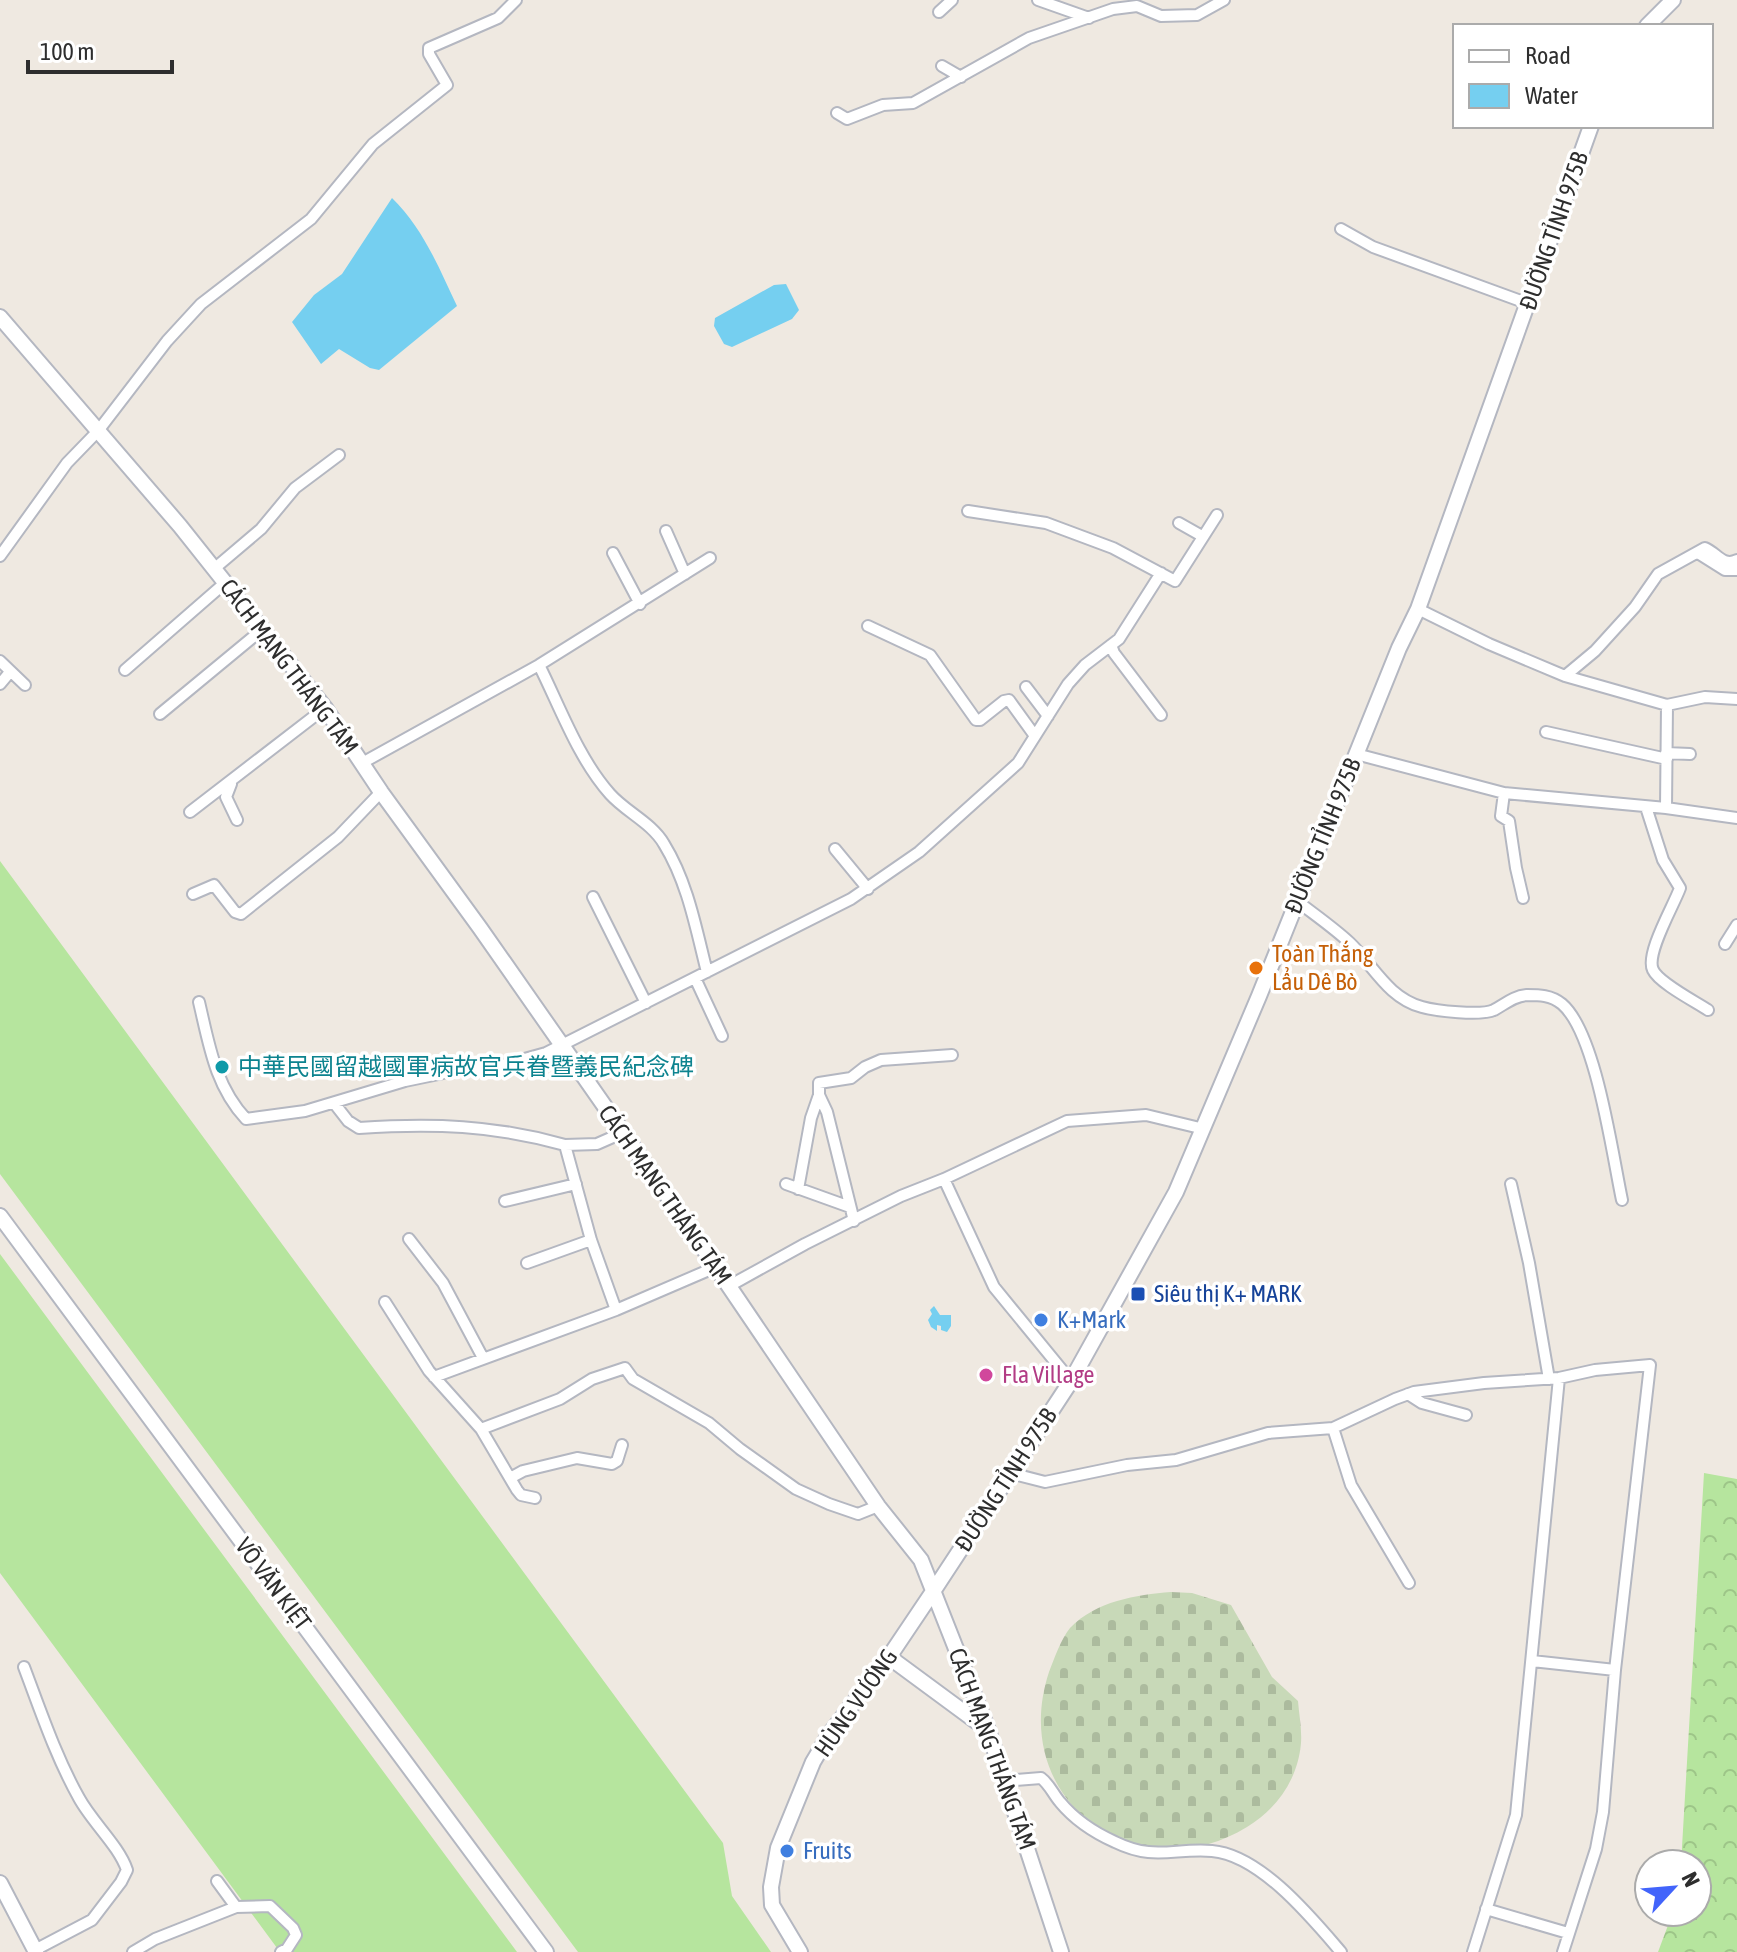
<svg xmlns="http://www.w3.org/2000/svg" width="1737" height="1952" font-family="'Asap Condensed','Noto Sans SC',sans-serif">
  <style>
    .grass { fill: #b6e59e }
    .forest { fill: url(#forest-crowns) }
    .cemetery { fill: url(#cemetery-stones) }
    .water { fill: #75cff0 }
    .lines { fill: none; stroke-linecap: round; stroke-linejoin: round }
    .street-casing { stroke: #b4b7c1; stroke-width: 14 }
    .secondary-casing { stroke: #b4b7c1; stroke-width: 18 }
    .street { stroke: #fff; stroke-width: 10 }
    .secondary { stroke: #fff; stroke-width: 14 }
    .food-dot { fill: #e8710a; stroke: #fff; stroke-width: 3 }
    .culture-dot { fill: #0f9aa8; stroke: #fff; stroke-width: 3 }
    .transit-dot { fill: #1a4fb4; stroke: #fff; stroke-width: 3 }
    .shop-dot { fill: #3f7fe0; stroke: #fff; stroke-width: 3 }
    .hotel-dot { fill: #d1479c; stroke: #fff; stroke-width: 3 }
    .labels { text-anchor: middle; stroke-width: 7; stroke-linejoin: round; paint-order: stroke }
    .street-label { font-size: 24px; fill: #2e2e2e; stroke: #fff }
    .food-label { font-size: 24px; fill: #c56008; stroke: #fff; text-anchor: start }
    .culture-label { font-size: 24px; fill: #0d838f; stroke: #fff; text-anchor: start }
    .transit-label { font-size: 24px; fill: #164399; stroke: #fff; text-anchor: start }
    .shop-label { font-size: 24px; fill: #366cbe; stroke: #fff; text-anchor: start }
    .hotel-label { font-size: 24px; fill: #b23c85; stroke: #fff; text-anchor: start }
  </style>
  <defs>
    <pattern id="forest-crowns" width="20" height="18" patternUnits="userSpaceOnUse" patternTransform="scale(2)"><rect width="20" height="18" fill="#b6e59e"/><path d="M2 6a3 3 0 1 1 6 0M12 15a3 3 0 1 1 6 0" fill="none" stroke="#9dc588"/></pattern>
    <pattern id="cemetery-stones" width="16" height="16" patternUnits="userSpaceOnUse" patternTransform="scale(2)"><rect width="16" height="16" fill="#c8d9b8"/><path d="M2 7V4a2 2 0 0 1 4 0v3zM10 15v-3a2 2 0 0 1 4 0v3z" fill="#acbb9e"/></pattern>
  </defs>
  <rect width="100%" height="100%" fill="#efe9e1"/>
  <path class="grass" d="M0,861l723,982 9,53 39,56h-193l-578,-778z
    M0,1254l517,698h-237l-280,-379z"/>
  <path class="forest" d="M1704,1473l33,6v473h-79l15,-40h24v-48h-16z"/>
  <path class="cemetery" d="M1171,1592l21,1 39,12 41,72 26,24c1,13 4,28 3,42 -3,36 -24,66 -54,84 -111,68 -240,-28 -198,-155 5,-13 12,-33 21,-44 26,-27 66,-33 101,-36z"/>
  <path class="water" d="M392,198c31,30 47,70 65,108l-78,64 -9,-2 -31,-19 -18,15 -29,-42 22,-27 28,-21z
    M786,284l13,26 -7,9 -60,28 -8,-3 -10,-18 1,-8 59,-33z
    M934,1306l6,9h11v11l-4,6 -6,-2v-4l-4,-1v6l-6,-4 -3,-7 4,-6 -2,-4z"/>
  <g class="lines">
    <g class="street-casing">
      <path id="street" d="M1038,0l51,18
        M939,12l13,-12
        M942,66l19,11
        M837,113l10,6 36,-14 30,-2 116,-65 84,-29 24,-3 24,10 36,-1 27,-15
        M1341,229l32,18 156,57
        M968,511l78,12 67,25 62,33 42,-66
        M1179,523l23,13
        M666,531l19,43
        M613,553l27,51
        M1698,553l27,17h12
        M0,556l67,-93 31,-32 69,-90 34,-37 110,-85 62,-75 74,-59 -18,-31v-6l69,-30 18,-18
        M215,568l46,-39 34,-41 44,-33
        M1418,609l71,35 76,32 102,29 38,-8 32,2
        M868,626l62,29 46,65h4l24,-19 5,-1 26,36
        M1111,645l3,8 47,62
        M0,661l25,24
        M539,665c21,42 39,93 71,129 16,18 42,29 54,50 24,39 32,85 43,128
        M125,670l101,-88
        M1565,676l30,-25 40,-44 23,-33 47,-26c12,5 18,19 32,12
        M0,684l10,-12
        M1026,687l22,29
        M160,714l104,-86
        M1546,732l121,27
        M1666,753l24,1
        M1356,754l148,39 162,15 71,10
        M362,763l177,-98 171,-107
        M231,784l-5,13 11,23
        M1504,793l-3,23 8,5 7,47 7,30
        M1646,807l17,53 17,28c-6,17 -35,66 -27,82 6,13 43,32 55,40
        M1666,808l1,-103
        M190,812l135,-104
        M835,849l33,40
        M193,894l21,-9 21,27 6,2 97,-77 43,-45
        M593,897l53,106
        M1297,901c18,14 37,27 53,42 23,22 38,55 72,64 14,4 59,9 72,3 11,-6 20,-14 33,-15 12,0 24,0 35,9 34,29 50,149 60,196
        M1725,944l12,-19
        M695,978l27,58
        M199,1002c10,42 16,84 47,117l59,-8 100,-30 48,-10 43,-4 50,-14 305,-154 68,-47 99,-89 50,-79 17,-19 34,-26 42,-66
        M334,1103l14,18 11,7c73,-5 135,-3 206,17
        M944,1179l50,108 77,94
        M786,1184l64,23
        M1511,1184l18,79 20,116
        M798,1189l13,-71 8,-23
        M505,1201l71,-17
        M854,1221l-27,-109 -8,-17v-12l32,-5 14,-11 16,-7 71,-5
        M409,1239l34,44 40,75
        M527,1263l64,-23
        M729,1286l76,-42 96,-48 43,-17 123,-58 79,-6 58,14
        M385,1302l44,69 52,58 36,61 4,5 14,3
        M616,1310l-25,-70 -26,-95 32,-1 25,-11
        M434,1377l182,-67 100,-43
        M1408,1394l14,9 44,12
        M1333,1428l18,57 58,98
        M481,1429l79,-30 32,-20 33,-11 8,11 76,44 31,26 56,40 33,15 29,10 20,-8
        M1010,1473l35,9 82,-17 49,-5 92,-27 65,-5 62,-29 19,-7 70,-9 75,-5 36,-8 55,-5 -35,305 -12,142 -7,37 -33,103
        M510,1478l13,-7 54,-13 35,6 5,-3 5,-16
        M1532,1661l83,9
        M24,1667c17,45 32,90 55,131 13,24 40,48 48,72l-6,12 -29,38 -57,30
        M1005,1781l36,-3c9,7 12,16 19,24 14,17 35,31 55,40 39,19 58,6 97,9 48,4 99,66 129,101
        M217,1881l19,26 34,-1 23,22 3,7 -9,14 -6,3
        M1486,1909l82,24
        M133,1952l22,-13 81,-32
        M1473,1952l43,-137 43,-437"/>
    </g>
    <g class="secondary-casing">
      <path id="secondary" d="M1647,26l26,-26
        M0,317l180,209 145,182 56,84 99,136 200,286 198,292 43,54 67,170 73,222
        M0,1216l546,736
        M889,1657l99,73
        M0,1883l36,69
        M800,1952l-28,-47 -1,-18 7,-39 35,-86 16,-27 60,-78 43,-64 139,-212 105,-189 83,-196 140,-348 19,-39 173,-483"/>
    </g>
    <use href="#street" class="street"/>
    <use href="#secondary" class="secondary"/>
  </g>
  <circle class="food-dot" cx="1256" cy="968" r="8"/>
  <circle class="culture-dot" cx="222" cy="1067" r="8"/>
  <rect class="transit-dot" x="1130" y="1286" width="16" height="16" rx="4"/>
  <g class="shop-dot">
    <circle cx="1041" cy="1320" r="8"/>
    <circle cx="787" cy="1851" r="8"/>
  </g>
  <circle class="hotel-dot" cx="986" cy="1375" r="8"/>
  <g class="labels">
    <g class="street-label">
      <text transform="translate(1554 231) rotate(-71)" y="8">ĐƯỜNG TỈNH 975B</text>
      <text transform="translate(289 667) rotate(53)" y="8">CÁCH MẠNG THÁNG TÁM</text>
      <text transform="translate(1323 836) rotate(-68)" y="8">ĐƯỜNG TỈNH 975B</text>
      <text transform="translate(665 1195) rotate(55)" y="8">CÁCH MẠNG THÁNG TÁM</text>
      <text transform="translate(1006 1480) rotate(-57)" y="8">ĐƯỜNG TỈNH 975B</text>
      <text transform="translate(273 1584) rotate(53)" y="8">VÕ VĂN KIỆT</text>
      <text transform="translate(856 1703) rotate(-55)" y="8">HÙNG VƯƠNG</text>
      <text transform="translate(992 1749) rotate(70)" y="8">CÁCH MẠNG THÁNG TÁM</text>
    </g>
    <g class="food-label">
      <text x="1272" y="962">Toàn Thắng<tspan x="1272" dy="28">Lẩu Dê Bò</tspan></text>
    </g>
    <g class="culture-label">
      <text x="238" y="1075">中華民國留越國軍病故官兵眷暨義民紀念碑</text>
    </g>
    <g class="transit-label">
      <text x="1154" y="1302">Siêu thị K+ MARK</text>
    </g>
    <g class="shop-label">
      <text x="1057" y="1328">K+Mark</text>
      <text x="803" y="1859">Fruits</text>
    </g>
    <g class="hotel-label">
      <text x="1002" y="1383">Fla Village</text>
    </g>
  </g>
  <rect x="1453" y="24" width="260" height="104" fill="#ffffff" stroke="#ababab" stroke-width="2"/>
  <rect x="1469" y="50" width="40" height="12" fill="#ffffff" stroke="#ababab" stroke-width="2"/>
  <text x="1525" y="64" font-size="24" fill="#2e2e2e">Road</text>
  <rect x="1469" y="84" width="40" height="24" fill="#75cff0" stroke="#ababab" stroke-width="2"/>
  <text x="1525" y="104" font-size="24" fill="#2e2e2e">Water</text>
  <g transform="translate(1673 1888) rotate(64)"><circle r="38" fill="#ffffff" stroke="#ababab" stroke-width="2"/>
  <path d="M0-6L14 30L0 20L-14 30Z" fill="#4264fb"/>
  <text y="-12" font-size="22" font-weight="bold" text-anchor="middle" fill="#2e2e2e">N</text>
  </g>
  <path d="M28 60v12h144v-12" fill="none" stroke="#2e2e2e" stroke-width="4"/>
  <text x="40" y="60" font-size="24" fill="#2e2e2e" stroke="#ffffff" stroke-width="6" paint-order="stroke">100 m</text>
</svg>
